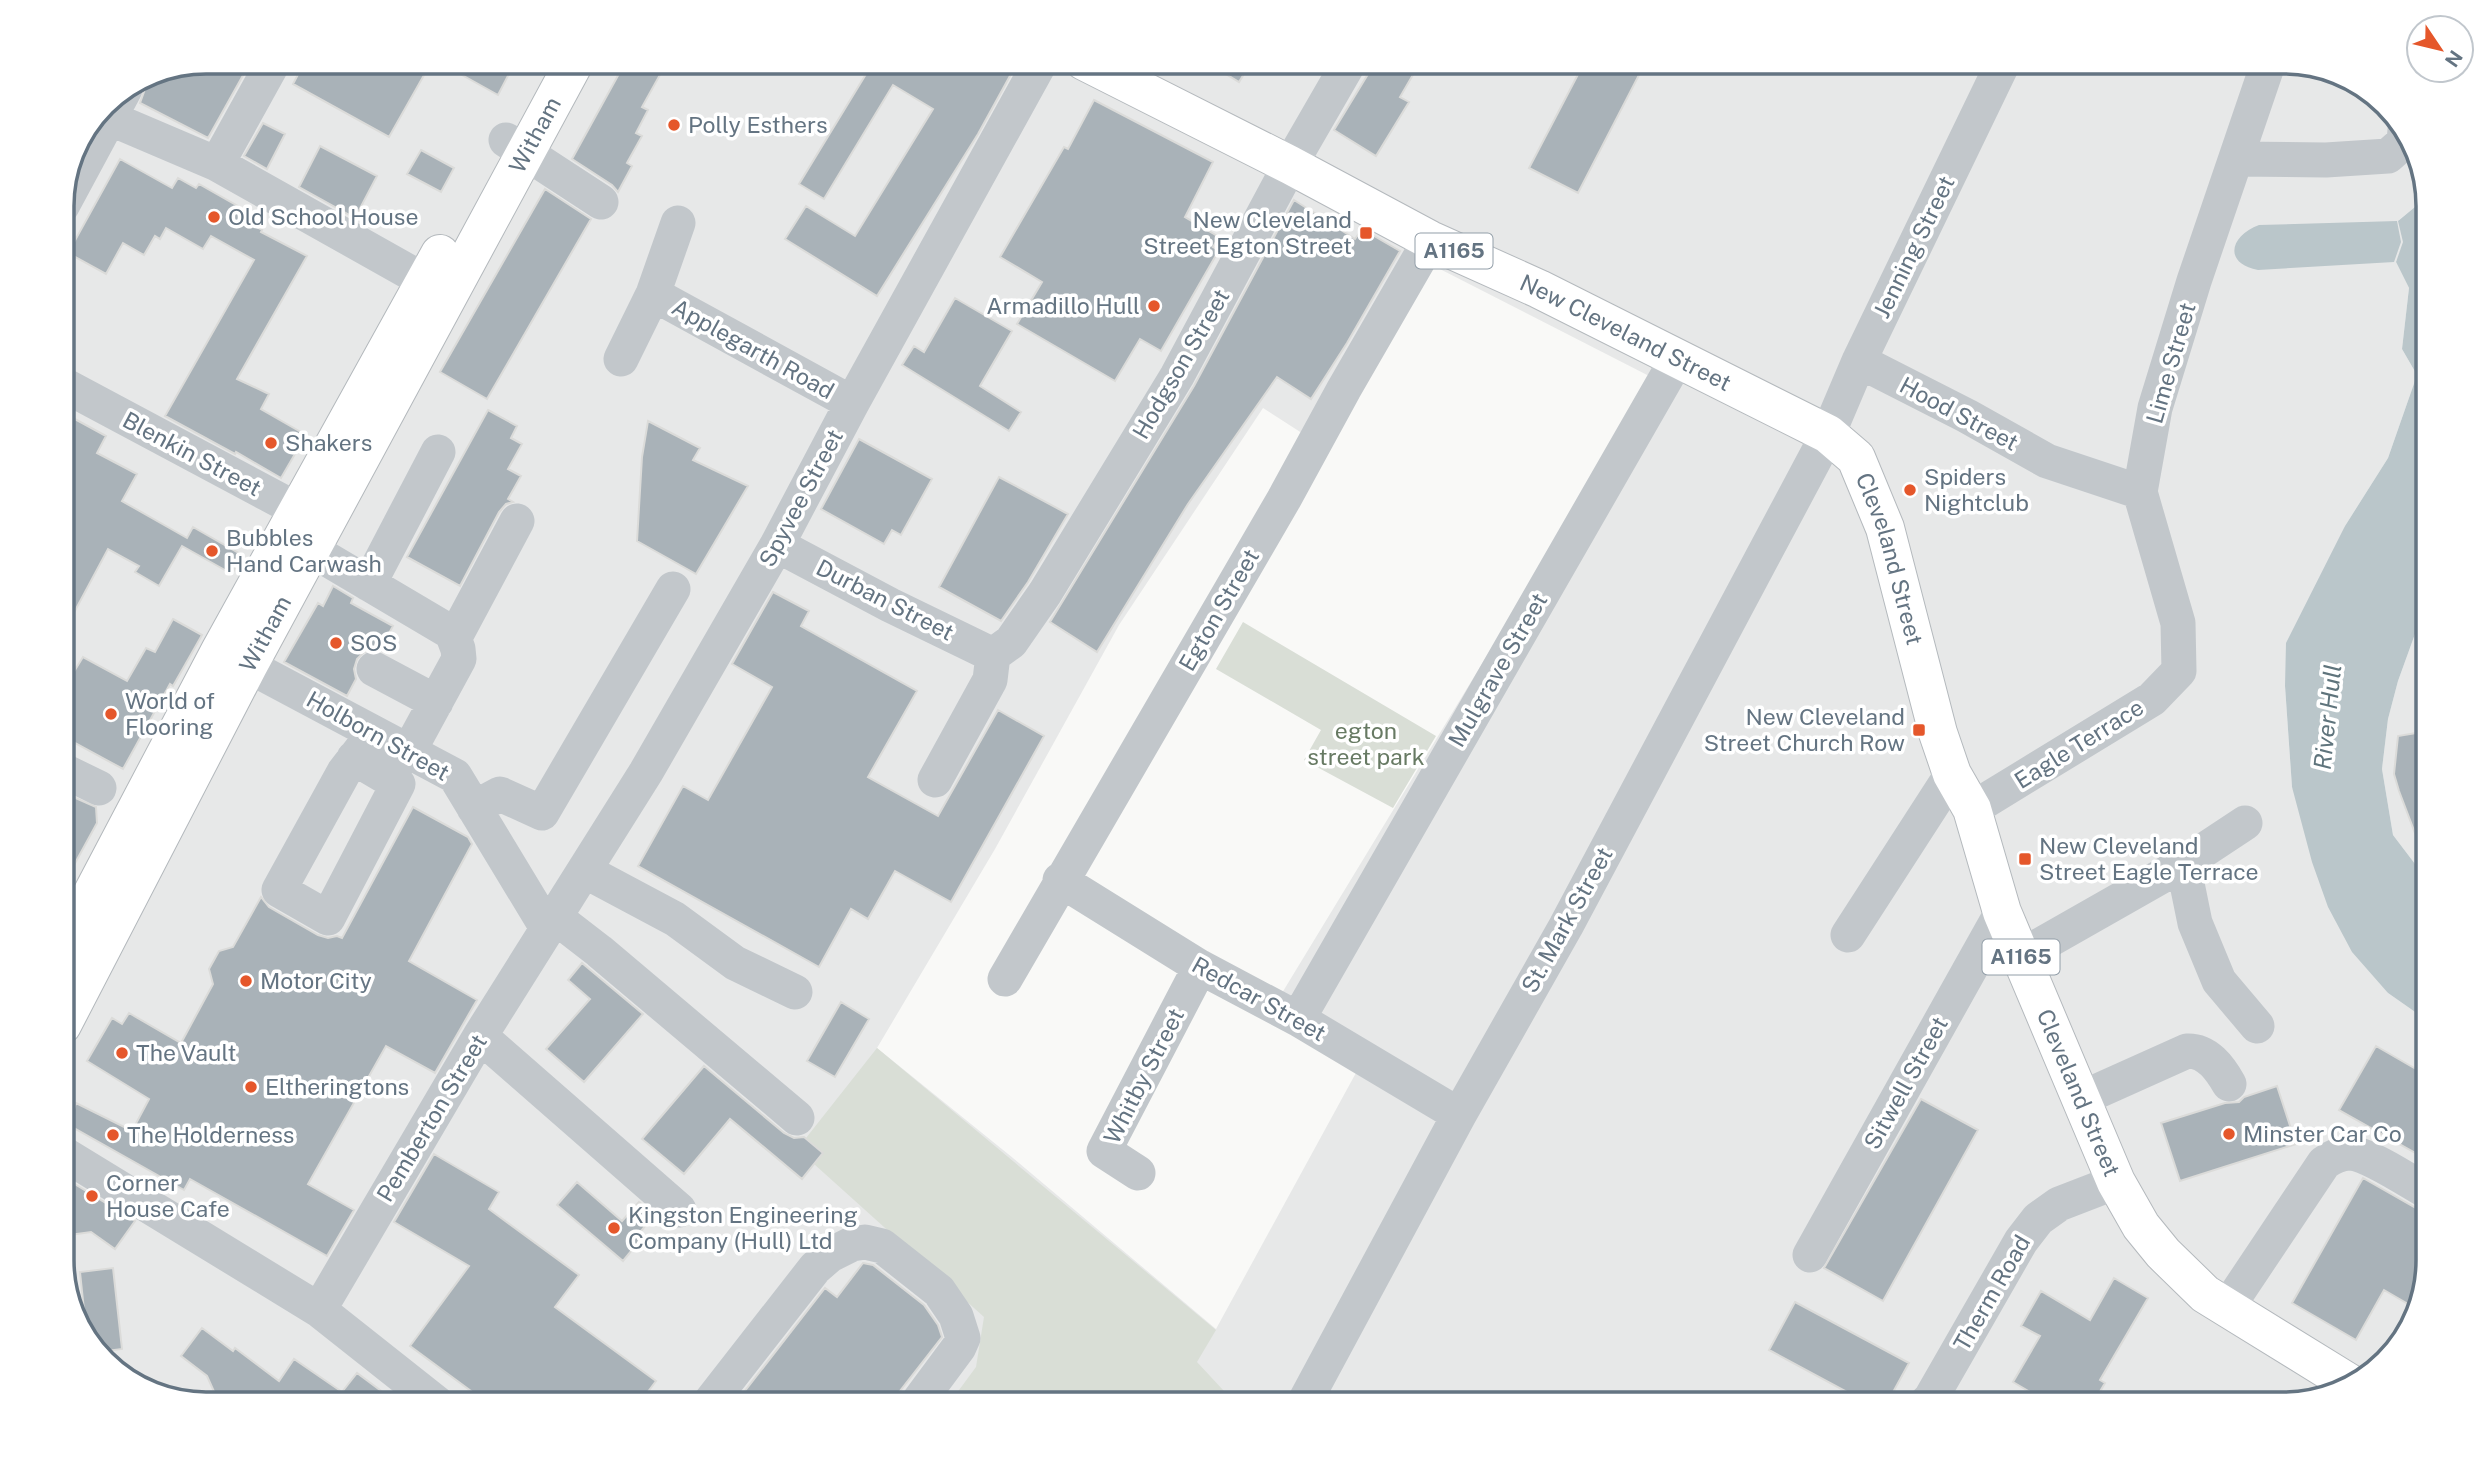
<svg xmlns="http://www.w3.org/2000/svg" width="2489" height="1466" font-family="'Public Sans',sans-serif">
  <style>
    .built { fill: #e7e8e8; fill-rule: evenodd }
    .green { fill: #d9ded6 }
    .water { fill: #bac6ca }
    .building { fill: #a9b2b8; stroke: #dbdbd9; stroke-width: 2 }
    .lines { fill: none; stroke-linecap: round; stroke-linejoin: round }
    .major-casing { stroke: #b4b9bd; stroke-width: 40 }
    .highway-casing { stroke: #b3b8bc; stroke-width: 40 }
    .minor { stroke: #c2c7cb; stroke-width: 35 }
    .major { stroke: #fff; stroke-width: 38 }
    .highway { stroke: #fff; stroke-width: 38 }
    .poi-dot { fill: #e5572b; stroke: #fff; stroke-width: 2.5 }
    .labels { text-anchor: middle; stroke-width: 7; stroke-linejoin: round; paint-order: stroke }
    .shield { fill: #fff; stroke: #929ea8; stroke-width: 2 }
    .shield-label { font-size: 21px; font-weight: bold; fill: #647482 }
    .poi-label { font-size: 23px; fill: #647482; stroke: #fff; text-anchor: start }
    .street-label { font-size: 23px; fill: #647482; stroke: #fff }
    .park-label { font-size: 23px; fill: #677a63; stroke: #fff }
    .water-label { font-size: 24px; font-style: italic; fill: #5f747c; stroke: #fff }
    .rim { fill: none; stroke: #647482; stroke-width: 3.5 }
  </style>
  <rect width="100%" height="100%" fill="#f9f9f7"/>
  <path class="built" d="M205,61h2079l71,19 53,53 19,64 -28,23 5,22 -8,20 13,26 -7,61 15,26 -29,83 -43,68 -60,160 7,101 96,206 40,28v240l-19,71 -53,53 -72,20h-2079l-71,-19 -53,-53 -19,-63v-1074l42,-93 47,-31zM1434,266l221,113 -387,637 89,55 -141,258 -203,-171 -136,-110 118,-199 124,-224 144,-217 59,38z
    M2428,580v301l-35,-46 -11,-66 6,-50 10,-38 17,-47z"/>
  <path class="green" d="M1243,622l193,114 -43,72 -89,-48 17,-30 -105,-61z
    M877,1048l339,282 -19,32 40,43h-289l28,-38 8,-50 -170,-153 9,-11 -17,-15z"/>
  <path class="water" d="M2427,197l1,383 -13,54 -17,47 -10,38 -6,50 11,66 35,46v140l-40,-28 -36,-41 -24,-45 -16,-45 -20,-75 -7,-101 1,-43 59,-117 43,-68 29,-83 -15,-26 7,-61 -13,-26 7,-20 -5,-21z
    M2397,221l4,21 -7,20 -136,8c-36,-7 -27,-35 1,-45z"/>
  <path class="building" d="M205,61h46l-43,77 -68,-35 5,-14 -3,-11 9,-6z
    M305,61h127l-43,76 -96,-53z
    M437,61h59l15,9 -13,25z
    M626,61h13l22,12 -19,34 6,3 -12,23 6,3 -15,27 5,3 -14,26 -6,-7 -40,-26z
    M874,61h116l21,13 -33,60 -101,162 -92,-57 21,-33 49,30 78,-127 -40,-24 -69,114 -25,-15z
    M1205,61h47l-13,21z
    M1376,61h45l-21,36 9,5 -33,54 -42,-26z
    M1585,61h28l26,14 -61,118 -49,-25z
    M1094,100l119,62 -28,55 34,20 -6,10 6,3 -58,101 -21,-12 -25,42 -98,-57 25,-42 -42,-25 64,-110 4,2z
    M263,123l22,11 -18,35 -23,-13z
    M320,146l57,30 -22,42 -56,-31z
    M421,150l33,18 -13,24 -34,-18z
    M120,159l52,29 6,-10 18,10 3,-4 51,29 -4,8 16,9 -1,2 46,24 -70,123 32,15 -8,15 45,26 -25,43 -45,-26 -1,2 -70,-38 89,-156 -43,-24 -8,13 -37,-21 -6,11 -5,-3 -11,19 -21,-12 -17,31 -38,-21z
    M545,189l46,30 -104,180 -47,-27z
    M1294,200l61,39 7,-10 38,22 -53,92 -36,56 -34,-22 -89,127 -91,148 -47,-30 144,-236z
    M955,298l57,33 -32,55 41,26 -12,19 -107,-66 12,-19 10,6z
    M488,410l29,16 -6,12 11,6 -14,25 13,7 -13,23 5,3 -7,2 -7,8 -39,74 -53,-29z
    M62,412l44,24 -9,17 40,21 -15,27 65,37 6,-11 49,28 -10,19 -50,-28 -23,40 -24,-14 4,-6 -31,-17 -46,86z
    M648,421l52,27 -7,12 55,26 -52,88 -59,-33 5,-84z
    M859,439l73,40 -31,56 -9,-5 -8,14 -63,-35z
    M999,477l69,37 -40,68 -27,39 -62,-34z
    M333,586l20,12 -2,5 42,23 -10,18 -6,-3 -4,8 -9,3 -7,7 -3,10 2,10 -9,17 -63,-34 34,-59 5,3z
    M773,592l36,19 -8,15 116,65 -49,86 70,39 60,-106 46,26 -93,166 -56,-31 -27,48 -17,-10 -32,58 -181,-101 45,-80 25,14 64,-113 -40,-23z
    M173,619l29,16 -29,51 -3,-2 -47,85 -61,-33v-45l21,-34 44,24 19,-33 9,4z
    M2428,731v130l-2,1 -27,-71 -5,-17 4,-38z
    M62,792l34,15 1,16 -35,64z
    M413,807l55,30 4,7 -63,117 68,39 -42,73 -49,-27 -78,138 46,26 -27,46 -137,-77 -6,11 -110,-62 -2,-12 4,-13 56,28 17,-32 -62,-38 25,-43 10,6 7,-11 52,30 32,-59 -4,-15 10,-18 14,-4 28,-50 8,10 49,28 10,3 9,-2 5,2z
    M582,963l61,51 -59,68 -38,-33 44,-50 -22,-19z
    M841,1002l28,17 -34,58 -28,-16z
    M2376,1046l52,30v84l-89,-50z
    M704,1066l80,67 10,5 10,-1 19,16 -21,26 -72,-60 -46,55 -42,-35z
    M2277,1086l19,58 -116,37 -19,-58 64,-20 14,-1 5,-5z
    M1921,1099l57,31 -95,171 -59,-33z
    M434,1154l65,38 -10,17 90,66 -24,32 101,74 -18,24h-148l-80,-59 59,-80 -75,-44z
    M2363,1178l53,30 12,3v50l-13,47 -31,-18 -28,50 -64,-37z
    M577,1182l45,39 17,-19 15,13 -17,21 4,3 -18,22 -66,-56z
    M73,1183l62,38 -20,28 -24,-17 -29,4v-45z
    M863,1263l10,2 51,40 14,20 4,12 -53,68h-155l91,-117 12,9z
    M113,1268l9,81 -23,3 -12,-13 -7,-67z
    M2114,1278l34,20 -48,82 5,3 -13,22h-40l-39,-23 27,-46 -19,-10 20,-35 49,29z
    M1795,1302l114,61 -23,42h-15l-102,-55z
    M202,1328l31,23 2,-3 44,33 15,-22 48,33 15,-19 43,32h-180l-13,-29 -26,-20z"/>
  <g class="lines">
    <g class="major-casing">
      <g id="major">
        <path id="s1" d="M1084,61l206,104 140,75 109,49 289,145 28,24 29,70 53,205 14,41 20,35 30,103 114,270 25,44 22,27 42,41 149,92"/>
      </g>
    </g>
    <g class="highway-casing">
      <g id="highway">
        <path d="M62,951l158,-300 220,-397"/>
        <path id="s2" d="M62,1025l186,-359 327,-605"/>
      </g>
    </g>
    <path class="minor" d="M109,118l108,46 208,117 22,15
      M506,140l95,62
      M2236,159l90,1 62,-4 16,-14 1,-12
      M217,164l57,-103
      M62,206l63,-117
      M653,294l199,109
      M621,359l32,-65 25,-71
      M1859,361l108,55 80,45 93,31
      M62,384l262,140
      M777,545l113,60 103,50
      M310,549l142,84 6,16 1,10 -50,92
      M369,584l69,-132
      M455,637l62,-116
      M222,652l233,124 92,152
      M993,655l18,-13 34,-49 132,-217 113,-211 60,-104
      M374,669l62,33
      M354,758l44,26 -70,134 -49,-28 65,-118 30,-39
      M62,770l37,18
      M935,780l55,-100 3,-25
      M474,808l26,-14 42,19 131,-224
      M1972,809l180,-110 27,-28 -1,-48 -38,-131 15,-84 39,-127 75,-220
      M2183,864l12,59 24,58 38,45
      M585,871l90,48 60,44 60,29
      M1060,880l140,87 98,52 161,96
      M555,917l44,34 198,167
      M1848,935l104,-161
      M2021,956l162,-92 62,-41
      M1005,979l279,-480 60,-110 86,-149
      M1298,1019l379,-660
      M480,1036l199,174
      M2080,1099l107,-48c20,-1 33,17 42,33
      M62,1153l257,157 120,95
      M1138,1173l-34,-22 96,-184
      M1810,1255l192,-343
      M2227,1308l97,-145c8,-6 16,-10 26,-10 18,1 59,28 76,38
      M319,1310l161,-274 166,-264 131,-227 75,-142 189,-342
      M708,1405l107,-137 15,-13 22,-11 13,-2 17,4 57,45 17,25 7,22 -4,9 -43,58
      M1303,1405l156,-290 107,-189 262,-492 31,-73 145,-300
      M1924,1405l7,-7 90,-157 17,-22 21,-15 57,-22"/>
    <use href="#major" class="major"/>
    <use href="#highway" class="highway"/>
  </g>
  <g class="poi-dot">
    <circle cx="674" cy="125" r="7"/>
    <circle cx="214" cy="217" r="7"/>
    <rect x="1359" y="226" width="14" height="14" rx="3.5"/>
    <circle cx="1154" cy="306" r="7"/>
    <circle cx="271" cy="443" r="7"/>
    <circle cx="1910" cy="490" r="7"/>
    <circle cx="212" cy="551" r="7"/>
    <circle cx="336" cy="643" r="7"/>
    <circle cx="111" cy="714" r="7"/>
    <rect x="1912" y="723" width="14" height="14" rx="3.5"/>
    <rect x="2018" y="852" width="14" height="14" rx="3.5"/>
    <circle cx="246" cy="981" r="7"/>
    <circle cx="122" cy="1053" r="7"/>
    <circle cx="251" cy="1087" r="7"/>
    <circle cx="2229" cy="1134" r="7"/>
    <circle cx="113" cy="1135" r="7"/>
    <circle cx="92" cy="1196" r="7"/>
    <circle cx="614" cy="1228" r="7"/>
  </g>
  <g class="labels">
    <g class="shield">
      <rect x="1415.5" y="233.5" width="77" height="35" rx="5"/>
      <rect x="1982.5" y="939.5" width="77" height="35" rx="5"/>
    </g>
    <g class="shield-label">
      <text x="1454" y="258">A1165</text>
      <text x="2021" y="964">A1165</text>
    </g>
    <g class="poi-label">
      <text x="688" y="133">Polly Esthers</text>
      <text x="228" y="225">Old School House</text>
      <text x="1352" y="228" text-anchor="end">New Cleveland<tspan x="1352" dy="26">Street Egton Street</tspan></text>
      <text x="1140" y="314" text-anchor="end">Armadillo Hull</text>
      <text x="285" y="451">Shakers</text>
      <text x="1924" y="485">Spiders<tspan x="1924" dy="26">Nightclub</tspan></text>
      <text x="226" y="546">Bubbles<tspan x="226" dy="26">Hand Carwash</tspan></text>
      <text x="350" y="651">SOS</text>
      <text x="125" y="709">World of<tspan x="125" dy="26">Flooring</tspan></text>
      <text x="1905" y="725" text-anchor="end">New Cleveland<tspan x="1905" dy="26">Street Church Row</tspan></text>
      <text x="2039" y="854">New Cleveland<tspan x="2039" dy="26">Street Eagle Terrace</tspan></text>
      <text x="260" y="989">Motor City</text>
      <text x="136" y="1061">The Vault</text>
      <text x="265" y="1095">Eltheringtons</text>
      <text x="2243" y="1142">Minster Car Co</text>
      <text x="127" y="1143">The Holderness</text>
      <text x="106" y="1191">Corner<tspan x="106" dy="26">House Cafe</tspan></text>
      <text x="628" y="1223">Kingston Engineering<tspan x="628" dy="26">Company (Hull) Ltd</tspan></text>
    </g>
    <g class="street-label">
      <text dy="8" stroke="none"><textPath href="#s2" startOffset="1008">Witham</textPath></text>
      <text transform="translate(1914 247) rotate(-64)" y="8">Jenning Street</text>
      <text dy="8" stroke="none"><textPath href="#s1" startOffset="606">New Cleveland Street</textPath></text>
      <text transform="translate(753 349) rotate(29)" y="8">Applegarth Road</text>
      <text transform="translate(2171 363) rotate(-74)" y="8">Lime Street</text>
      <text transform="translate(1181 364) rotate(-60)" y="8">Hodgson Street</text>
      <text transform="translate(1959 414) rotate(28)" y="8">Hood Street</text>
      <text transform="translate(192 454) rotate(28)" y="8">Blenkin Street</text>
      <text transform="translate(801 498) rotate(-62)" y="8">Spyvee Street</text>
      <text dy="8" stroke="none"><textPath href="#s1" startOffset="976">Cleveland Street</textPath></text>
      <text transform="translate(885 600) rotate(27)" y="8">Durban Street</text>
      <text transform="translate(1219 610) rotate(-60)" y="8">Egton Street</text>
      <text dy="8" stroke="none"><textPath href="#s2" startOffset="441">Witham</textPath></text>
      <text transform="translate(1498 670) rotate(-60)" y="8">Mulgrave Street</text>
      <text transform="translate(378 736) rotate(29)" y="8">Holborn Street</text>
      <text transform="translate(2079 744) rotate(-32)" y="8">Eagle Terrace</text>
      <text transform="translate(1567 920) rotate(-61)" y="8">St. Mark Street</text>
      <text transform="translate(1259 999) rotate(29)" y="8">Redcar Street</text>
      <text transform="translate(1144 1076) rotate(-63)" y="8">Whitby Street</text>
      <text transform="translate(1906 1083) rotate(-61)" y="8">Sitwell Street</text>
      <text dy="8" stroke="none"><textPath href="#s1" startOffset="1544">Cleveland Street</textPath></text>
      <text transform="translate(432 1118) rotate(-59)" y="8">Pemberton Street</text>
      <text transform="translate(1992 1293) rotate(-60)" y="8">Therm Road</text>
    </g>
    <g class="park-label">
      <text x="1366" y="739">egton<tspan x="1366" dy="26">street park</tspan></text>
    </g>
    <g class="water-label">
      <text transform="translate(2328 717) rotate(-84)" y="8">River Hull</text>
    </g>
  </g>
  <path d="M0 0H2489V1466H0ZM206 74H2284A132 132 0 0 1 2416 206V1260A132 132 0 0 1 2284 1392H206A132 132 0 0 1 74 1260V206A132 132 0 0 1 206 74Z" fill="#fff" fill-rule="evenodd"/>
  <path class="rim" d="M206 74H2284A132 132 0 0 1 2416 206V1260A132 132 0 0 1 2284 1392H206A132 132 0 0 1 74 1260V206A132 132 0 0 1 206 74Z"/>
  <g transform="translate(2440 49) rotate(125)"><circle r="33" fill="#ffffff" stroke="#c1c7cd" stroke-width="2"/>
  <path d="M0-5L12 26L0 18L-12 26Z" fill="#e5572b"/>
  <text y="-10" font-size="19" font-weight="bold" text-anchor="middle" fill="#647482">N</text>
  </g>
</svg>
